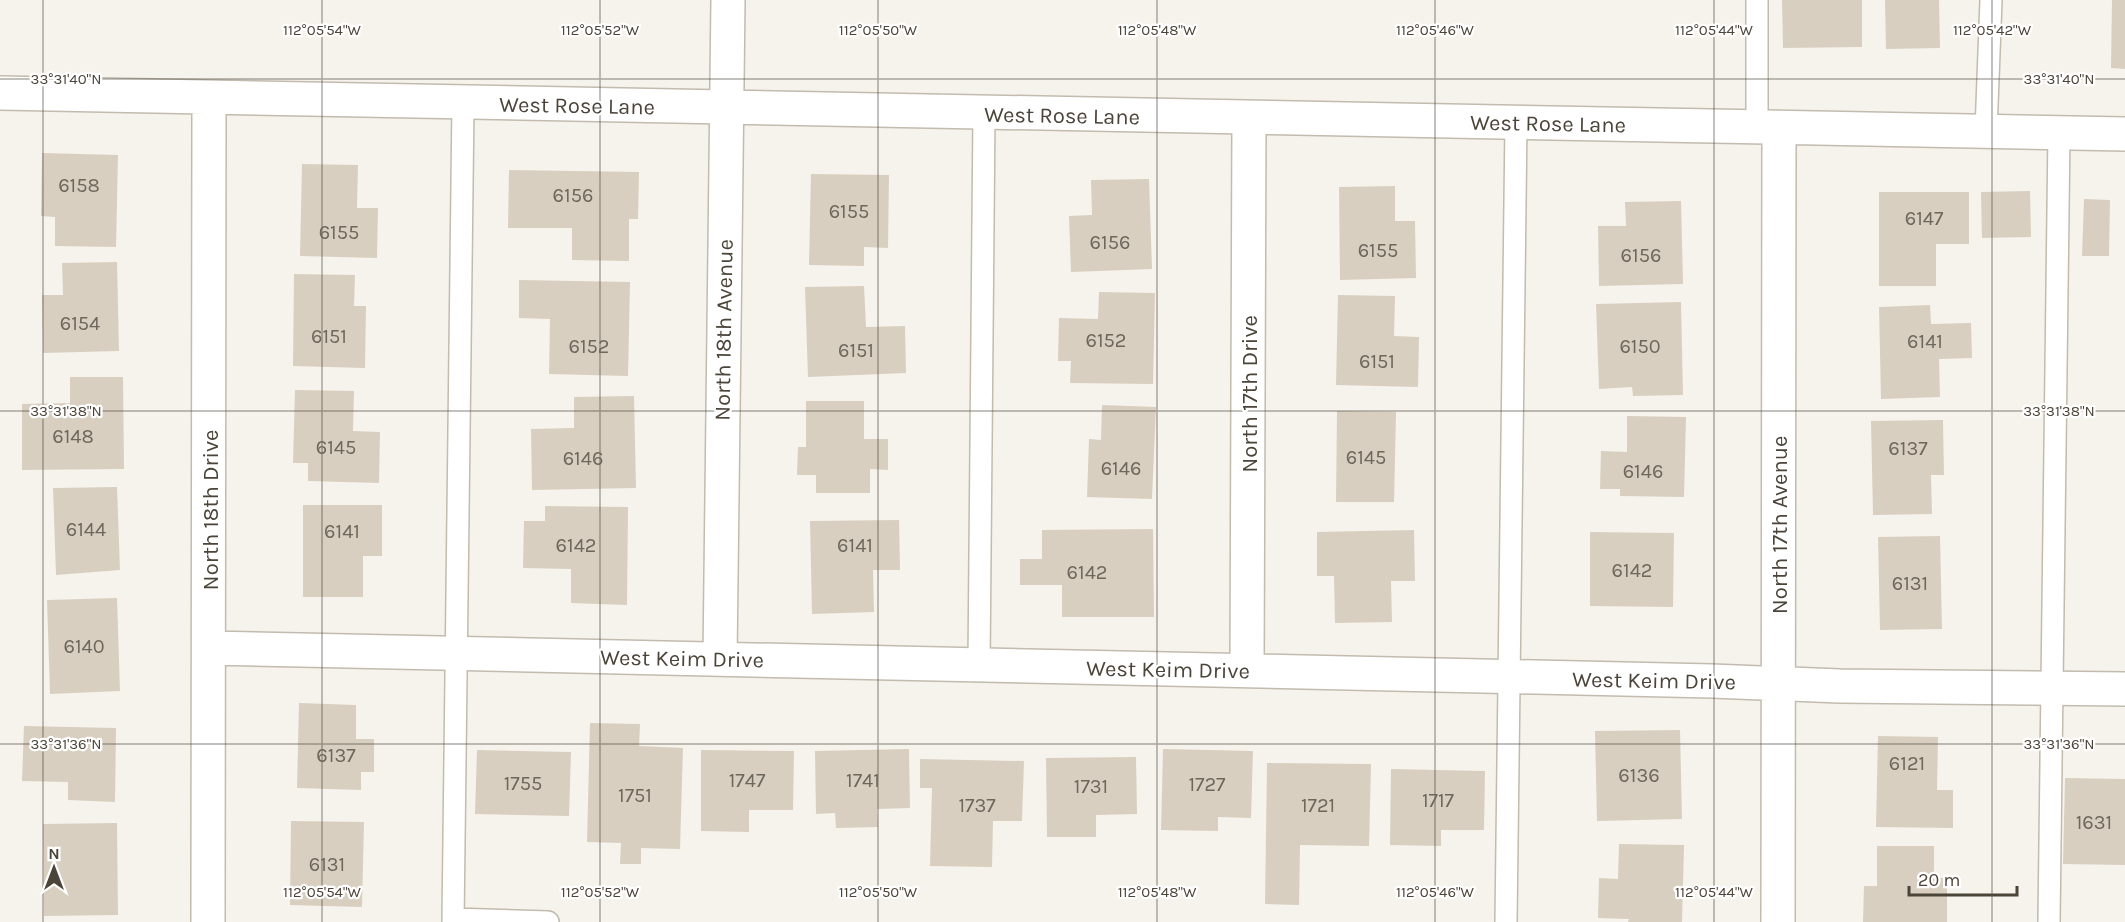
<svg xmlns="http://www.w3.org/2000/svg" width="2125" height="922" font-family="Karla,sans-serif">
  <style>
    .building { fill: #d8cfc1 }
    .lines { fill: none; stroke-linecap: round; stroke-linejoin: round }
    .lane-casing { stroke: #c2bbae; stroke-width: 24 }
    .street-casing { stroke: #c2bbae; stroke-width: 36 }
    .lane { stroke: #fff; stroke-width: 21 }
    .street { stroke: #fff; stroke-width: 33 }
    .ticks { fill: none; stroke: #4b4439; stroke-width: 1.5; stroke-opacity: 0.45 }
    .labels { text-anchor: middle; stroke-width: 4.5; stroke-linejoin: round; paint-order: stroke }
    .number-label { font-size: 20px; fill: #6e675b }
    .street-label { font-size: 22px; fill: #4b4439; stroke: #fff }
    .ticks-label { font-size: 15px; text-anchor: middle; fill: #4b4439; stroke: #fff; stroke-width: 4.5; stroke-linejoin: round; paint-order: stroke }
  </style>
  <rect width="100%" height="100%" fill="#f6f3ec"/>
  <path class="building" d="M1782,0h80v47l-79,1z
    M1885,0h54l1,48 -54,1z
    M2112,0h13v69l-14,-1z
    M42,153l76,2 -2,92 -61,-1v-29l-14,-1z
    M302,164l56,1 -1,43h21l-1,50 -77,-2z
    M509,170l130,2 -1,47h-9v42l-57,-1v-32h-64z
    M811,174l78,1 -1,73 -24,-1v19l-55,-1z
    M1149,179l3,90 -81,3 -2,-56 23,-1 -1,-35z
    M1395,186v35h20l1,57 -76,2 -1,-93z
    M2030,191l1,46 -49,1 -1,-46z
    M1879,192h90v52h-33v42h-57z
    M2084,199l26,1 -1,56h-27z
    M1681,201l2,83 -84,2 -1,-60h28l-1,-24z
    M117,262l2,89 -76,2 -1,-58h21l-1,-32z
    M294,274l61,1 -1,31h12l-1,62 -72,-2z
    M519,280l111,2 -2,94 -79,-2 1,-55 -31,-1z
    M864,286l2,41 39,-1 1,47 -98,4 -3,-90z
    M1099,292l56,1 -2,91 -83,-1 1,-22h-13l1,-43 39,1z
    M1338,295l57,1 -1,40 25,1 -1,50 -82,-2z
    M1681,302l2,93 -50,1 -1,-9 -33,2 -3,-85z
    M1930,305l1,19 40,-1 1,35 -33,1 1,38 -59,2 -2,-92z
    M70,377h53l1,92 -102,1v-66l48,-1z
    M295,390l59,1 -1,40 27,1 -1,51 -71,-2v-18h-15z
    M634,396l2,92 -104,2 -1,-61 43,-1v-31z
    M806,401h58v38h24v31l-18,-1v24h-54v-18h-19l1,-28h8z
    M1102,405l54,2 -4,92 -65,-2 2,-58 12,1z
    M1337,411l59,1 -2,90h-58z
    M1627,416l59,1 -2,80 -64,-1v-7h-20l1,-38 26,1z
    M1943,420l1,55h-13l1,39 -59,1 -2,-94z
    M117,487l3,83 -64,5 -3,-87z
    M303,505h79v51h-19v41h-60z
    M545,506l83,1 -1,98 -56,-2v-34l-48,-1 1,-47h21z
    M899,520l1,50h-27l1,42 -62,2 -2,-93z
    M1153,529l1,88h-92v-32h-42v-26h22v-29z
    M1414,530l1,51h-24l1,41 -57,1 -1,-47h-17v-44z
    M1590,532l84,1 -1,74 -83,-1z
    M1940,536l2,93 -62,1 -2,-93z
    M117,598l3,93 -70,3 -3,-94z
    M299,703l57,2v34h18v33h-13v18l-64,-2z
    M590,723l50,1 -1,22 44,2 -3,101 -39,-1v16h-21l1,-21 -34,-1z
    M24,726l92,2 -1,74 -47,-2v-18l-46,-1z
    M1680,730l2,89 -85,2 -2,-90z
    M1878,736l60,1 -1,53h16v38l-77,-1z
    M909,749l1,59 -33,1 1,18 -42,1 -1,-15 -19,1 -1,-63z
    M1163,749l90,2 -2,67 -33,-1v14l-57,-1z
    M477,750l94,2 -2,64 -94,-2z
    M701,750l93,1 -1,59h-44v22l-48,-1z
    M1136,757l1,57 -41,1v22h-49l-1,-79z
    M920,759l104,2 -2,60h-29l-1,46 -62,-1 2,-78h-12z
    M1267,763l104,1 -2,82 -69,-1 -1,60 -34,-1z
    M1391,769l94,2 -1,59h-43v16l-51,-1z
    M2065,778l60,1v86l-62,-1z
    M291,821l73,1 -2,85 -72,-2z
    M117,823l1,92 -74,1 -1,-92z
    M1619,844l65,1 -2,77h-54l1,-3 -31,-1 1,-40 19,1z
    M1877,846h57v32h13v44h-84l1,-36h13z"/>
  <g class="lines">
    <g class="lane-casing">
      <path id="lane" d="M1757,0v127
        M1986,131l5,-131
        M979,664l5,-550
        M454,919l94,3
        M453,922l10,-819
        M1506,922l10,-799
        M2049,922l10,-790"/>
    </g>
    <g class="street-casing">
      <path id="street" d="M0,93l2125,41
        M210,648l1502,33 128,5 285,3
        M720,659l8,-659
        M1247,670l2,-552
        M208,922l1,-824
        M1778,922l1,-794"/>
    </g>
    <use href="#lane" class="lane"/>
    <use href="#street" class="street"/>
  </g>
  <path class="ticks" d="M43,0v922M322,0v922M600,0v922M878,0v922M1157,0v922M1435,0v922M1714,0v922M1992,0v922M0,79h2125M0,411h2125M0,744h2125"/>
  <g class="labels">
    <g class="number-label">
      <text x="79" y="192">6158</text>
      <text x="573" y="202">6156</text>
      <text x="849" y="218">6155</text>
      <text x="1924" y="225">6147</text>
      <text x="339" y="239">6155</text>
      <text x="1110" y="249">6156</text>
      <text x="1378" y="257">6155</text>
      <text x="1641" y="262">6156</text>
      <text x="80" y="330">6154</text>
      <text x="329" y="343">6151</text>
      <text x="1106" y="347">6152</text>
      <text x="1925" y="348">6141</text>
      <text x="589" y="353">6152</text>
      <text x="1640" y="353">6150</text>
      <text x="856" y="357">6151</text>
      <text x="1377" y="368">6151</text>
      <text x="73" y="443">6148</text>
      <text x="336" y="454">6145</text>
      <text x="1908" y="455">6137</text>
      <text x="1366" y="464">6145</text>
      <text x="583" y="465">6146</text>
      <text x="1121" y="475">6146</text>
      <text x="1643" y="478">6146</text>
      <text x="86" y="536">6144</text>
      <text x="342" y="538">6141</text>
      <text x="576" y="552">6142</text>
      <text x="855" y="552">6141</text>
      <text x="1632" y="577">6142</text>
      <text x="1087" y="579">6142</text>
      <text x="1910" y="590">6131</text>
      <text x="84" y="653">6140</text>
      <text x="336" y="762">6137</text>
      <text x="1907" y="770">6121</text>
      <text x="1639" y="782">6136</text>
      <text x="747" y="787">1747</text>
      <text x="863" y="787">1741</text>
      <text x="523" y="790">1755</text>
      <text x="1207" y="791">1727</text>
      <text x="1091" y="793">1731</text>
      <text x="635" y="802">1751</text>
      <text x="1438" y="807">1717</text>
      <text x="977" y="812">1737</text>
      <text x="1318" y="812">1721</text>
      <text x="2094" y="829">1631</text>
      <text x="327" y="871">6131</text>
    </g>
    <g class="street-label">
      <text transform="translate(577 105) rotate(1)" y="8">West Rose Lane</text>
      <text transform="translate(1062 115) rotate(1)" y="8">West Rose Lane</text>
      <text transform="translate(1548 123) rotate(1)" y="8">West Rose Lane</text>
      <text transform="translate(723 330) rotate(-89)" y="8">North 18th Avenue</text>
      <text transform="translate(1249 394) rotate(-90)" y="8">North 17th Drive</text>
      <text transform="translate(210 510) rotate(-90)" y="8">North 18th Drive</text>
      <text transform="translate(1779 525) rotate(-90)" y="8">North 17th Avenue</text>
      <text transform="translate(682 658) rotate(1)" y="8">West Keim Drive</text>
      <text transform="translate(1168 669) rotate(1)" y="8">West Keim Drive</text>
      <text transform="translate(1654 680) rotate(1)" y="8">West Keim Drive</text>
    </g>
  </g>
  <g class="ticks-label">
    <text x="322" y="35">112°05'54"W</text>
    <text x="600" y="35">112°05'52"W</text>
    <text x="878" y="35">112°05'50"W</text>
    <text x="1157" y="35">112°05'48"W</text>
    <text x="1435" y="35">112°05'46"W</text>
    <text x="1714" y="35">112°05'44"W</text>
    <text x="1992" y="35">112°05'42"W</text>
    <text x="66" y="84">33°31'40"N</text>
    <text x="2059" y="84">33°31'40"N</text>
    <text x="66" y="416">33°31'38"N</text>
    <text x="2059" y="416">33°31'38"N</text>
    <text x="66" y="749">33°31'36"N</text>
    <text x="2059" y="749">33°31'36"N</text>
    <text x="322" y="897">112°05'54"W</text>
    <text x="600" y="897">112°05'52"W</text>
    <text x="878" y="897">112°05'50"W</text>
    <text x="1157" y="897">112°05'48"W</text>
    <text x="1435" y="897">112°05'46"W</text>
    <text x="1714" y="897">112°05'44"W</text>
  </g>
  <g transform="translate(54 868)" stroke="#ffffff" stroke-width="4.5" paint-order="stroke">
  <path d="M0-4.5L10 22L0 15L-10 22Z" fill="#4b4439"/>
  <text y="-9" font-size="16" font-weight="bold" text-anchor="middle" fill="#4b4439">N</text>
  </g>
  <path d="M1909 886v9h108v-9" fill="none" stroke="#4b4439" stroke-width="3"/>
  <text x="1918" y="886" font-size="18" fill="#4b4439" stroke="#ffffff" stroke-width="4.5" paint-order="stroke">20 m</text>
</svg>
